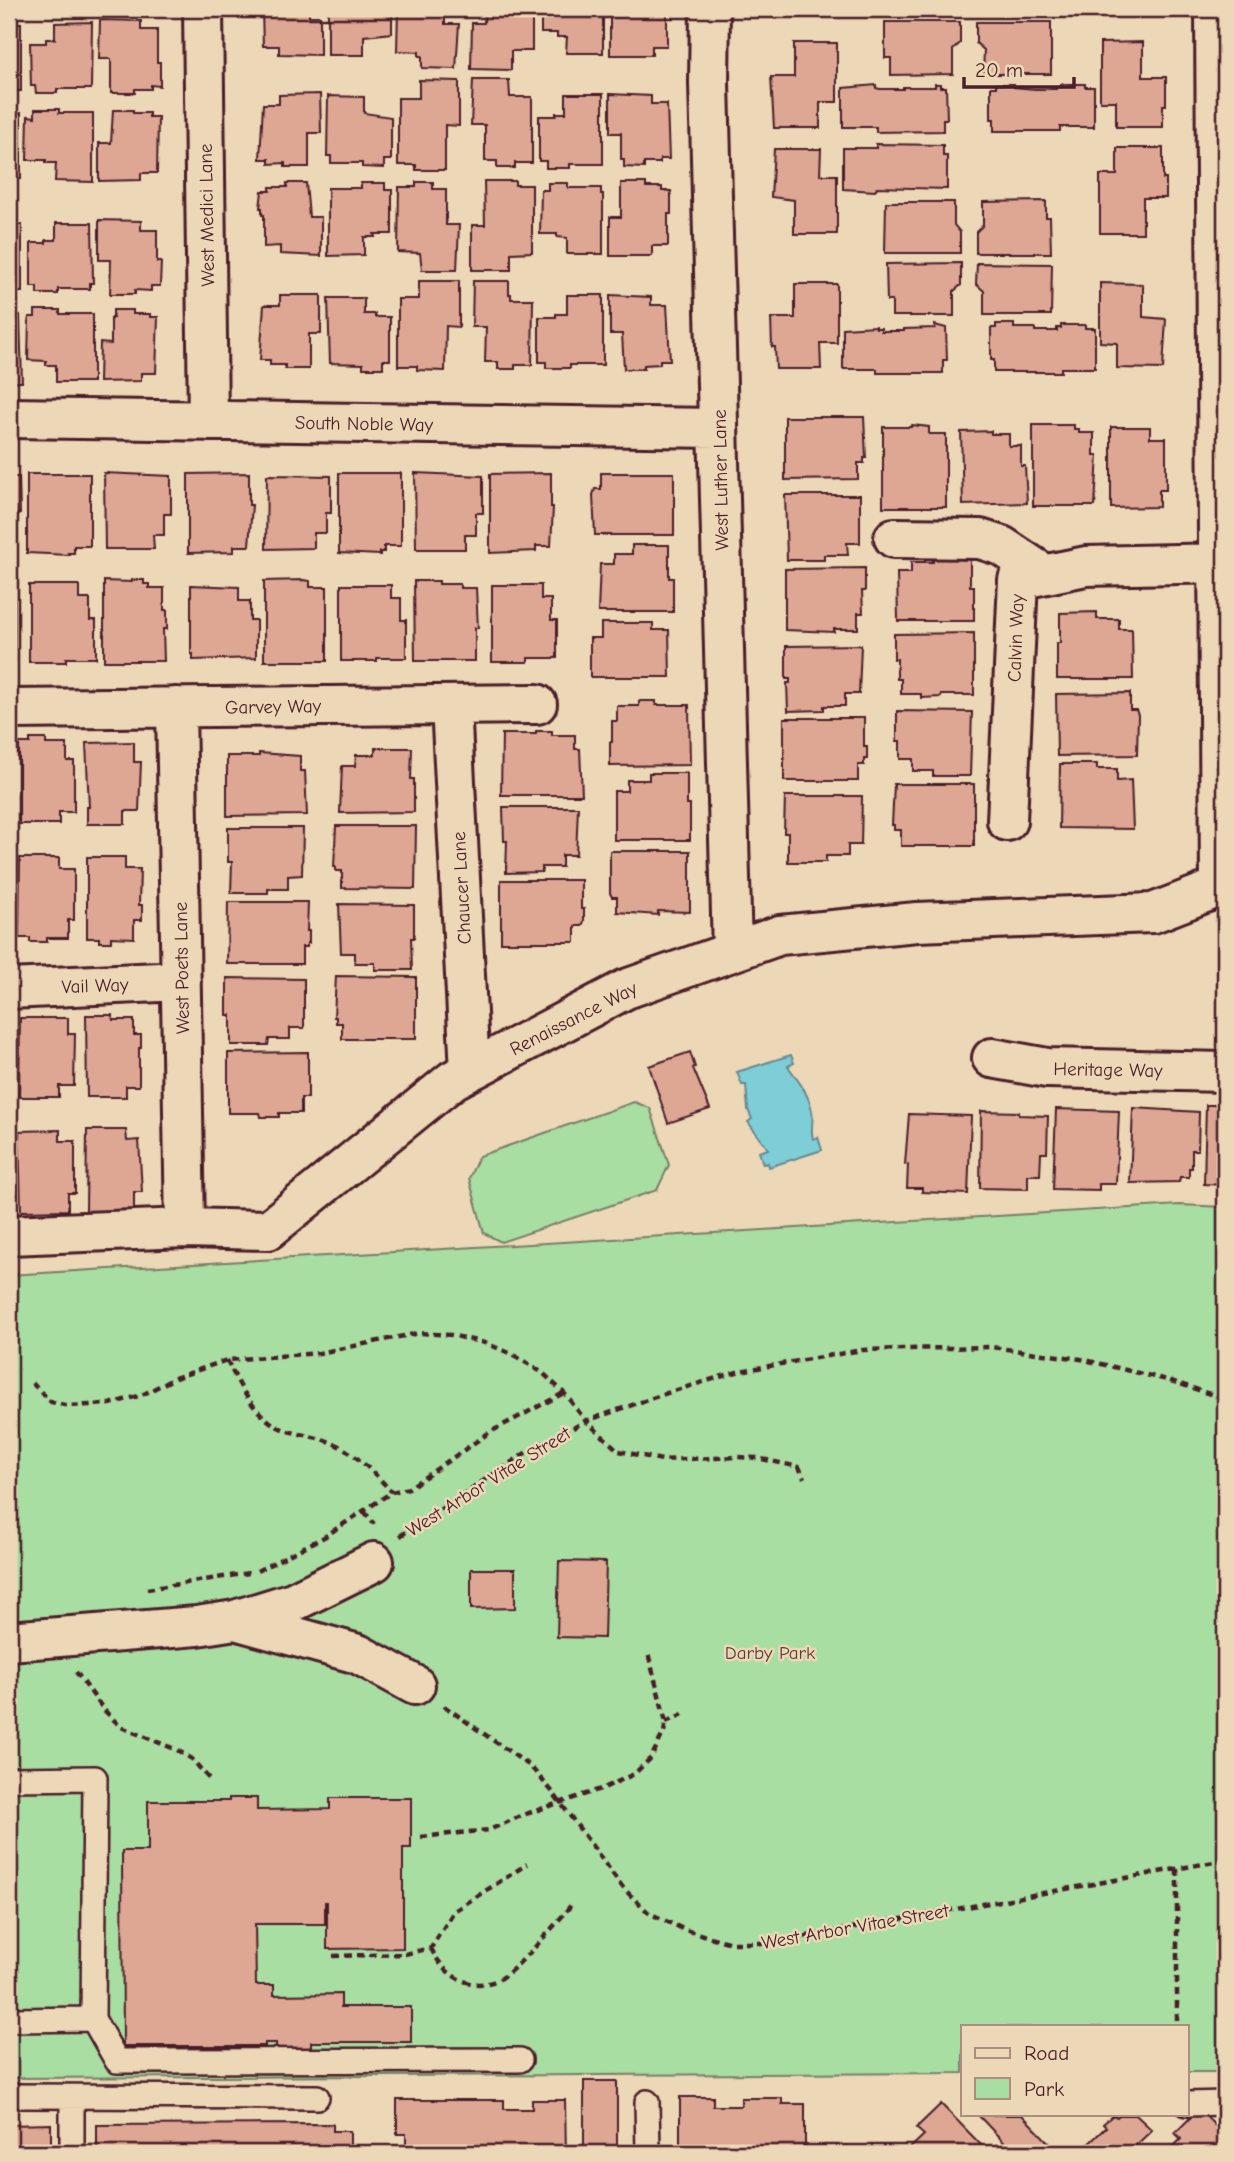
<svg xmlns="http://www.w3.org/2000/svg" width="1234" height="2162" font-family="'Comic Neue',sans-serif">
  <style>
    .green { fill: #a8dea1; stroke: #797e66; stroke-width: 2 }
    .water { fill: #7dced7; stroke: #698892; stroke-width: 2 }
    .building { fill: #dda794; stroke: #4a1f2b; stroke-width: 2 }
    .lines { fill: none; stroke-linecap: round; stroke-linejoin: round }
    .lane-casing { stroke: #4a1f2b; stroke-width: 28 }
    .street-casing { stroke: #4a1f2b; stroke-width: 44 }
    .path { stroke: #4a1f2b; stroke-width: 4.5; stroke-dasharray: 7 5; stroke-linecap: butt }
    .lane { stroke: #ecd8b6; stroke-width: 23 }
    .street { stroke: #ecd8b6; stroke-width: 38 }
    .labels { text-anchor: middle; stroke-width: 5; stroke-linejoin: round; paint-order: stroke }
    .street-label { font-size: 19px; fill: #4a1f2b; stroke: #ecd8b6 }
    .park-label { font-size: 19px; fill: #583c3d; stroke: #ecd8b6 }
  </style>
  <rect width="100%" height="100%" fill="#ecd8b6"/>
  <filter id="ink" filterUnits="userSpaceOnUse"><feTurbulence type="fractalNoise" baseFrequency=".0143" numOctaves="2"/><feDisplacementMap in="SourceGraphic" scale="14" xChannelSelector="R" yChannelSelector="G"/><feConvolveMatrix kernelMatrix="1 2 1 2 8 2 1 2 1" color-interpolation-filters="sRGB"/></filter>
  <g filter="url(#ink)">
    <path class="green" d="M634,1102l16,6 19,57 -12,25 -156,52 -17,-9 -15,-55 10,-22z
      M1180,1205l45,2v865h-38v-45h-224v46l-954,5v-803z"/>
    <path class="water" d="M791,1055l3,8 -6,3c9,13 21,28 24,45 2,9 -2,19 1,28l5,-2 4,13 -53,17 -1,-4 -5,1 -4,-12 9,-3 -20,-27 4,-3 -4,-9 -2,-25h-4l-5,-13z"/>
    <path class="building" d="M262,9h47v7h11v39l-41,-1v-8h-16z
      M328,9h64v24l-28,3v19h-36z
      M398,9h47v15h14l-3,45 -34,-1v-12h-3v-4l-22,-1z
      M485,9h47v42h-21v19l-40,-1 1,-46h12z
      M541,9h62v44h-37l1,-16h-10v-4h-16z
      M621,9h50v4h-4v33h-15v9h-42v-39h11z
      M885,9h76v4l-76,-1z
      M977,9h75v3h-75z
      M100,20l41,1v9h16v32h3v24l-9,-1v4h-16v4h-24v-34h-12z
      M92,22l-1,67h-34v4h-21l-1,-7h-4l-1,-43h16v-4h9v-16z
      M885,22h75v21l-7,7v24l-62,1v-17h-6z
      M976,22h75v52h-68l1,-24 -8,-7z
      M9,23h12v68h-12z
      M1143,42v35h23v28h-3v22h-47v-26h-16v-58z
      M794,43h43v59h-17v26h-46l-3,-51h23z
      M419,80l40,1v45l-14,-1v45h-29v-5h-18v-67h21z
      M473,80h36l1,17h22v66h-17v5h-18v-7h-12v-36h-14z
      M935,84h5v3h6l1,32h-4v12l-67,1v-5h-33v-39l33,-3v3l4,1h23v-2h32z
      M996,84h18v3l21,2h21v-2h5v-3h24v3h9v40h-34v4h-66v-12h-3v-32h5z
      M320,94l1,39h-12v34h-24v-4l-16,1v-5h-9l3,-55h16v-9z
      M566,94h37v70h-33v4h-24v-7h-7v-45h17v-3h10z
      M610,94l41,2v8h16l2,55h-9v4h-16v5l-20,-1v-8h-3v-26h-11z
      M328,96l36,1v16l27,4v43h-7v8l-22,-1v-4h-31v-7h-4z
      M35,109h24v4h34v69l-38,-1 1,-18h-10v-3h-19l1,-44 7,1z
      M113,110h20v3h16v4h9l-1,56h-16v7l-42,1v-38h12z
      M9,113h12v66h-12z
      M876,144l67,1v11h4v33l-70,-2 -2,4 -32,-2v-41h33z
      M1117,148h46v31h3v19h-23v35h-43v-58h17z
      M774,149h47l-1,26h17v59h-43v-34l-23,-3z
      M484,181h31v4h17v67l-21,1v17h-39v-45h13z
      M416,182h17v7h13v36h13l-2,45h-35l-2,-17 -22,-1 1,-65h17z
      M287,183h19l3,34h12v39l-41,-2v-8l-16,1v-32h-2v-7h-2l2,-17h8v-4h17z
      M361,183h24v7h7v44h-18l1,3h-11v18l-36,1v-68h33z
      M548,183h20v5h33v6h2v60h-36v-16l-10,-1v-3h-17l1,-44h7z
      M621,183h25v4h16v4h9v23h-3v32h-16v10h-42v-39h11z
      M1046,201v16h4l1,36h-75v-21l7,-7v-23z
      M886,202h68v23l6,7v21h-75z
      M99,220l42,1v9h16v32h4l-1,24h-9v5l-16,-1v4h-25l1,-34h-12z
      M56,223h36l1,60h-3v6h-32v5h-21v-7h-6v-44h15v-3h10z
      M9,225h13v67h-13z
      M961,263v22l-7,6v25h-62v-15h-5l-1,-37z
      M977,263l75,1 -1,51h-67v-24l-8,-7z
      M419,281h40v46l-13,-1 -1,45 -28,-1v-4h-19v-67h21z
      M473,281h36v13h2v5h22l-1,66h-17v4h-17v-7h-13l1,-35h-14z
      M1100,283l43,1v33l23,2 -3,50 -46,-1v-25l-17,-1z
      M795,284h42v59h-17l1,26h-45l-1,-22h-3l-1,-29h24z
      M280,295h41v39h-12v35h-24v-4h-15v-5h-10l4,-55h16z
      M567,295h36v70h-33v3h-24v-6h-7v-45h17v-3h11z
      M610,295l41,2v8h16l3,55h-10v4l-16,1v4h-20l-2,-35h-12z
      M328,298h36v16h11v3h15v43h-7v8h-20v-4l-33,-1z
      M35,310h25v4h33v68h-37v-17h-10v-4l-18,-1 1,-43h6z
      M113,310h20v4h17v3h8l-2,56h-15v8l-42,1 1,-39 11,1v-26h2z
      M9,315h11l2,67h-13z
      M996,324h18v4h21v3h22v-3h4v-3h24v3h10v40h-34v4h-67v-12h-3v-32h5z
      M935,325l11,3 1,32h-4v13h-66v-4h-34v-41l33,-2v2h5v3h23v-2l31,-1z
      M785,417h79l2,41h-2v5h-6v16l-73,1z
      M912,425l17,2v7h17v73h-63v-80h28z
      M1033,425h41v4h5v4h15v22h4l-3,51h-62z
      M1111,427h39v11h16v52h-7v17l-48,1z
      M991,431v3h18v12h12v20h4l2,37 -64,2 -2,-73z
      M104,473l67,3v38h-7v21h-11l1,14h-49z
      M249,473v32h3l-3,41h-15v6l-46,1v-79z
      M339,473h62v73h-17v6h-4v3l-41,-2z
      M415,473l68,3v37h-7v22h-11v14h-49z
      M551,473v34h2l-2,39h-15v5l-46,2v-79z
      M601,473h73v62h-79l-2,-40 2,-6h6z
      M27,474h63v72h-16v7h-6l1,2 -42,-2z
      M267,475l64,1v37h-5v20h-12v15l-48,1z
      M9,477h10l1,37h-5v20h-6z
      M785,495h75v48h-13l1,12h-24v5h-37z
      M632,545h37v33h4v34h-75l2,-48h14v-10h18z
      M933,555h37v31h4v35h-76l-1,-48h14v-11h22z
      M865,568v23h-3l1,22h-5v16h-24v3l-49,-2v-61z
      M132,580h12v4h5v4h15v22h3v19h-4l1,32h-60v-80l28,1z
      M304,580l6,1v6h17v74h-63v-80z
      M414,581h25v3h21v4h16l2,40h-3v33h-60z
      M29,585h50v14h11v21h6v38h-30v4h-37z
      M191,585l48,2v14h11v19h6v38l-63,2v-6h-2z
      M341,585h50v13h10v22h5v38h-29v3h-36z
      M492,585h49v14h10v21h6v38h-29v4h-36z
      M9,588h6v74h-6z
      M1097,612v7h22v10h13l1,50h-76v-36h3v-30z
      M601,623h52v7h16l1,47h-80v-39h11z
      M974,633v62h-33v2l-20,1v-4h-20v-15h-4v-20h-3v-25z
      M861,645l-2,49h-14v12h-21v4l-36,1 -1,-28h3v-4h-4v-33z
      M1130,693v17h6l2,5 -1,40 -80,1 -1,-62z
      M639,701h17v4h33l1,60 -80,1v-24h2v-21h5v-15h22z
      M897,711l75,1 -2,64h-37v-5h-20v-12h-13v-18h-3z
      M784,718h80v29h3v12h-3v6h-6v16h-74z
      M536,731h16v4h23v14h5l2,46h-81l1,-61h34z
      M30,739h16v5h21v17h7v51h-15v12h-40v-81h11z
      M134,742v20h7l-2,49h-14v13h-38v-17h2l-3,-64z
      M375,748h37l-1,31h3v33l-74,1 2,-47h13l1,-11h19z
      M259,753l41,3v15h5l2,44 -80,1v-60h32z
      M1060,764h37v5h20v12l14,-1 2,49 -74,-1z
      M649,773h38v32h3v35h-76v-49h13v-11h22z
      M894,784h80v62h-73v-16h-7v-5h-2z
      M785,796h77l-1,49h-13v11h-22v6h-38v-29h-4z
      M503,807h75l-2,48h-14v12h-20v5l-36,1 1,-32h-3z
      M336,826h80l-1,63 -73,-1v-17h-6v-4h-2z
      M228,828h75l-1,47 -14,1v13h-20v4h-37l1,-31h-4z
      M610,851h80v61l-32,-1v4l-41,-3v-15h-5l-2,-4z
      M87,857h38v12h15l-1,36h3v15h-8v18l-23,-1v5h-12v-4h-12z
      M20,858h39v11h15v51h-6v18h-21v4h-17v-4h-11z
      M501,880h80v29h3v12l-2,5h-7v16h-74z
      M228,902h80l-1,29h2v12h-2v4h-5v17h-75z
      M339,904l75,1v33h-3l1,32h-37v-7h-20v-10h-14z
      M336,976l80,1v62h-74v-16h-6v-6h-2z
      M227,978l77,1v49h-14v11h-21l-1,6h-37v-30h-4z
      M86,1015h26l1,5h21v15h7v13h-2v38h-13v11h-39z
      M20,1018h48v16h7l-1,52h-15v11h-40z
      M308,1052v46h-7v15h-22v4h-18l-1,-4h-32v-60z
      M690,1052l5,15 -2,1 17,41 -42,14 -19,-57z
      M1206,1105h19v80l-21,-1z
      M1133,1108l66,4 -1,38h-6v18h-3v9h-9l-1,5 -49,1z
      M1056,1109l63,2 -3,73h-17v6l-46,-1z
      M981,1111l38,1v3l29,1 -1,37h-6l-1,22h-12v14l-48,-1z
      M909,1114l62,2 -3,78 -46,-2v-4h-15l1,-23 -3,-1z
      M60,1130v11h15v52h-7v17l-47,1 -2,-80z
      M87,1130h39l1,11 12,-1 3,52h-8v19h-48z
      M559,1561l47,1 -2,76 -47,-1z
      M471,1569h44v39l-44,1z
      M229,1798h28v12l73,-1v-11h81v50h-8v100l-76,1v-47h-2v22h-70l1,61h18v10l67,-1v13h70v35h-100v9h-35v-8h-11v3h-142l-1,-195h26v-50h81z
      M584,2081h33v72h-33z
      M680,2097h33v9h28v-8h41v6h23v49h-125z
      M397,2100h107v9h28v-9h33l1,53h-160v-19h-9z
      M941,2104l48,49h-84l19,-18 -8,-7z
      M1199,2109l26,27v17h-58l14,-14 -6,-6z
      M978,2115h44l37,38h-45z
      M1113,2115l4,2 2,-2h17l16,15 -24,23h-49l27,-26 -3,-3z
      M51,2124v29h-42v-28z
      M333,2124v7h17v22h-253v-28z"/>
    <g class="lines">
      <g class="lane-casing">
        <path id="lane" d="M9,1779l86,-1 -2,241 -84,1
          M93,2019l24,42 403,-1
          M9,2096l308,1
          M647,2102l1,51
          M1187,2104l38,-1
          M72,2153v-56"/>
      </g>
      <g class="street-casing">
        <path id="street" d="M203,9l5,412
          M710,9l-1,74 23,869
          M1215,9l5,878
          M9,418l709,10
          M894,538l86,1 22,7 42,28
          M451,705l19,366
          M176,707l9,521
          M9,709l528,-5
          M1007,821l11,-241 68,-14 139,-3
          M9,989l172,-8
          M992,1058l55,10 178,4
          M9,1235l176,-7 83,2 185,-150 173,-91 154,-54 137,-13 236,-9 72,-28
          M235,1620l123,34 57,31
          M9,1641l188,-15 38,-6 58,-18 81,-40"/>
      </g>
      <path class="path" d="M227,1360c12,26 29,59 58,70 16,5 33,7 48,13 24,11 42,31 59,49
        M32,1383l19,19 18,4 41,-2 32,-9 33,-17 52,-18 92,-7 100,-20 32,2 34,8 27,11 31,19 21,20 22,28 33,30 43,9 76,-3 19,1 42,9 5,11
        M364,1511l10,13
        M400,1536l127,-84 59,-31 81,-28 73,-22 122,-21 129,-3 90,12 90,22 54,18
        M257,1571l67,-34 68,-45 17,-4 81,-56 74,-39
        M147,1589l102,-16
        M76,1672l28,38 17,17 56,23 15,9 18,21
        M444,1706l86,60 21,24 73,99 25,24 36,17 46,13h34l37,-6 423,-77
        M666,1722l17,-8
        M421,1837l68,-7 34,-15 81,-27 30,-14 17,-16 13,-26 2,-10 -18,-69
        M1177,1869v158
        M431,1948c12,27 38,44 67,32 15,-6 62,-60 73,-75
        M333,1956l72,-2 26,-6 23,-37 73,-47"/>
      <use href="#lane" class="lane"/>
      <use href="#street" class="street"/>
    </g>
  </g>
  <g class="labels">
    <g class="street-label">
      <text transform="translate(206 215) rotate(-91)" y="7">West Medici Lane</text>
      <text transform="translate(364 423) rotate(1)" y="7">South Noble Way</text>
      <text transform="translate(720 480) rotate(-91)" y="7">West Luther Lane</text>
      <text transform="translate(1015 638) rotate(-88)" y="7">Calvin Way</text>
      <text transform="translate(273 706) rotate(-1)" y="7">Garvey Way</text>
      <text transform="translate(461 888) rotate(-93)" y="7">Chaucer Lane</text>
      <text transform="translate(181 968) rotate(-91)" y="7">West Poets Lane</text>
      <text transform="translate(95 985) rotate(-2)" y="7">Vail Way</text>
      <text transform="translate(573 1018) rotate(-27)" y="7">Renaissance Way</text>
      <text transform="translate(1108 1069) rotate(1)" y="7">Heritage Way</text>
      <text transform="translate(488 1481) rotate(-32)" y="7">West Arbor Vitae Street</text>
      <text transform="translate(855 1926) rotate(-10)" y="7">West Arbor Vitae Street</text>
    </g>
    <g class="park-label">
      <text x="770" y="1659">Darby Park</text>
    </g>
  </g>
  <rect width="1234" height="2162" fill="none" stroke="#ecd8b6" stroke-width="35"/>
  <rect x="18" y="18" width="1199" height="2127" fill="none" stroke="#4a1f2b" stroke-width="2.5" filter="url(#ink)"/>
  <rect x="961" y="2025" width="228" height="91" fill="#ecd8b6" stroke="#ab8e7e" stroke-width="2"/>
  <rect x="975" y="2048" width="35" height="10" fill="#ecd8b6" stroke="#ab8e7e" stroke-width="2"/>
  <text x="1024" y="2060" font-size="21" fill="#4a1f2b">Road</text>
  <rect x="975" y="2078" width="35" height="21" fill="#a8dea1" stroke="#ab8e7e" stroke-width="2"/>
  <text x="1024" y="2096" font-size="21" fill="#4a1f2b">Park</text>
  <path d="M964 77v10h110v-10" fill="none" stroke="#4a1f2b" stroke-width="3.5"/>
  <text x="975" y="77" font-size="21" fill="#4a1f2b" stroke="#ecd8b6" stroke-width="5" paint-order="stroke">20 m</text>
</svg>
